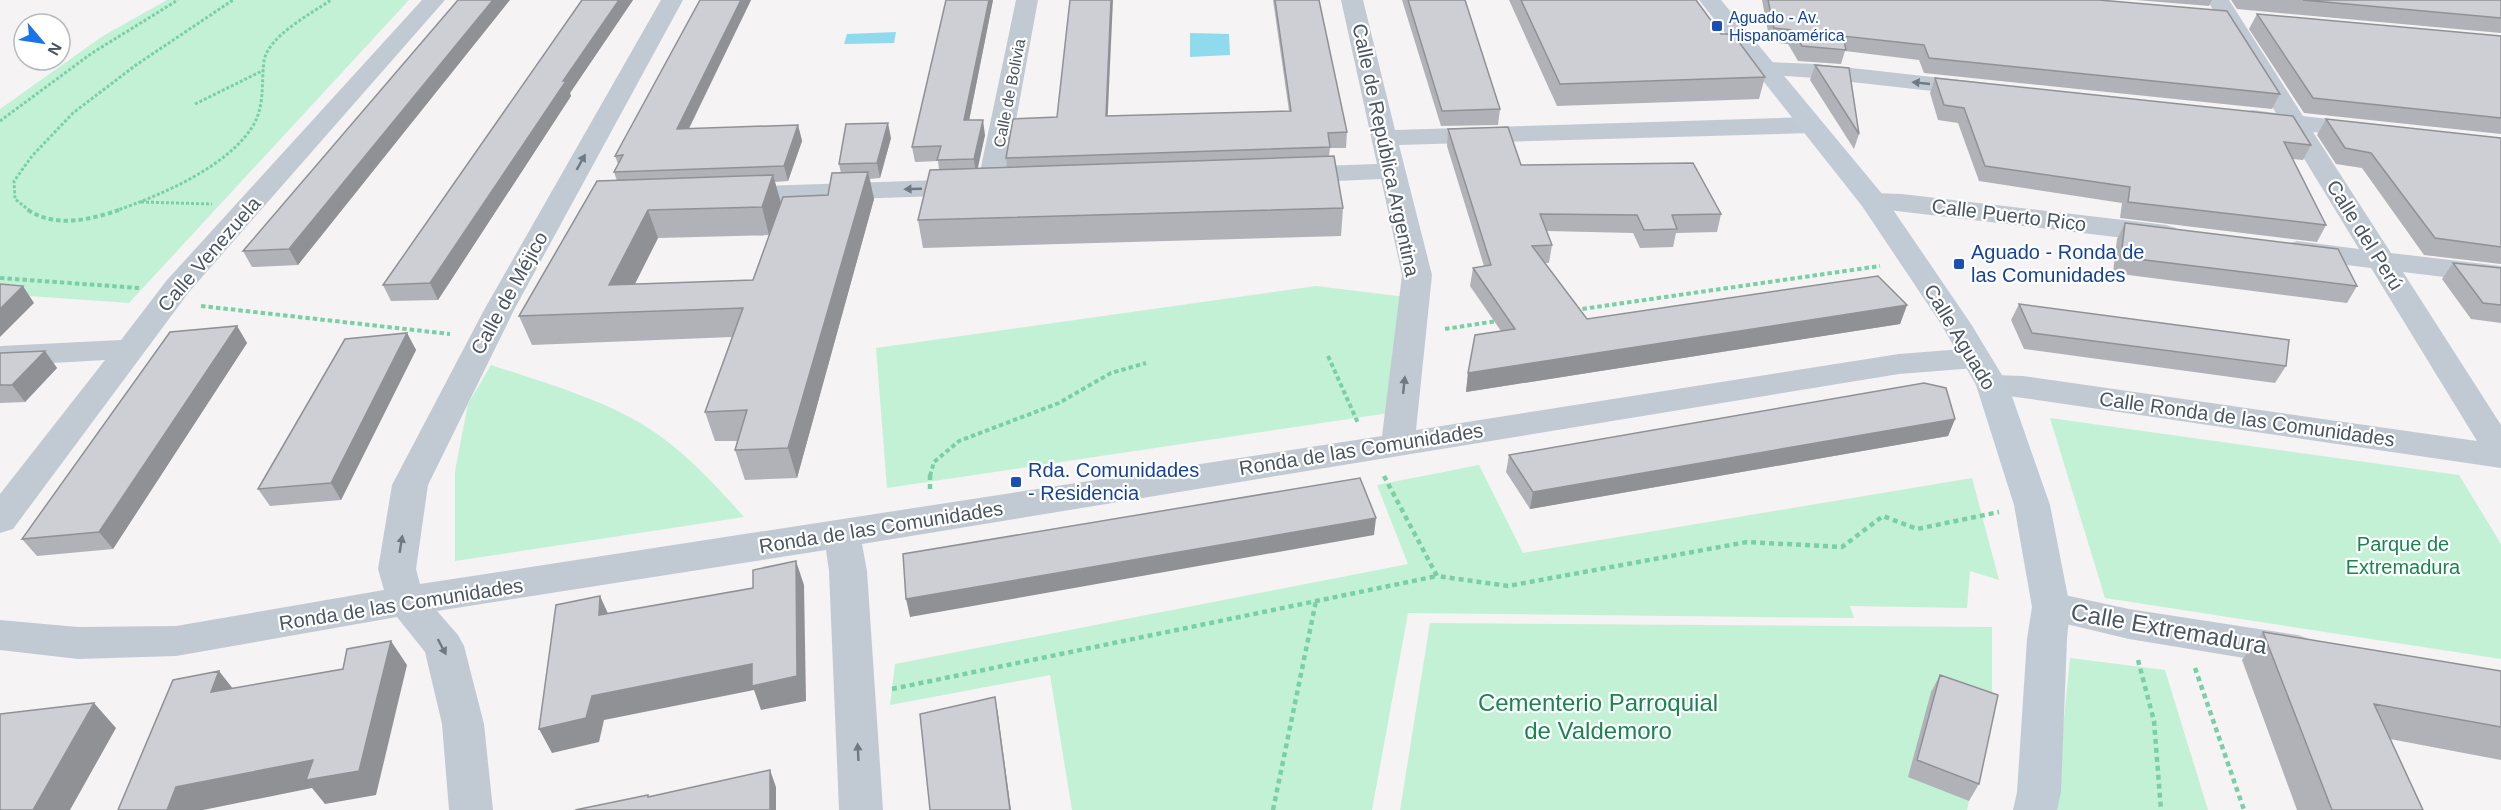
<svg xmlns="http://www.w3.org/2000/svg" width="2501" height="810" font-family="Arial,sans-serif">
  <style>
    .green { fill: #c3f1d5 }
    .water { fill: #90daee }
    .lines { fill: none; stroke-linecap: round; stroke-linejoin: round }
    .path-far2 { stroke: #7ad0a6; stroke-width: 3; stroke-dasharray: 3 2; stroke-linecap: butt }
    .path-far1 { stroke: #7ad0a6; stroke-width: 4; stroke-dasharray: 4.5 3; stroke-linecap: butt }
    .path { stroke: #7ad0a6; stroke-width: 4.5; stroke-dasharray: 5 4; stroke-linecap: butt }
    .street { fill: #c1cad2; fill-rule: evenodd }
    .secondary { fill: #c1cbd6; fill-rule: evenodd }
    .wall { fill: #b0b2b7; fill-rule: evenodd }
    .shaded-wall { fill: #909195 }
    .building { fill: #cdcfd5; stroke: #909195; stroke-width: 1.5 }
    .oneway { fill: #6e7983 }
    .transit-dot { fill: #1a4fb4; stroke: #fff; stroke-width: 2 }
    .labels { text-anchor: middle; stroke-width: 4.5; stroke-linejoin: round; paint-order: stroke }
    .far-transit-label { font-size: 16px; fill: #164399; stroke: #fff; text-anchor: start }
    .far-street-label { font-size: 16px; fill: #4a5661; stroke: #fff }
    .street-label { font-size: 20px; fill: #4a5661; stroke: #fff }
    .transit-label { font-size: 20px; fill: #164399; stroke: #fff; text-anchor: start }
    .park-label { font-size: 20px; fill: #17864f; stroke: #fff }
    .near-street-label { font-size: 24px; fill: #4a5661; stroke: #fff }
    .near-park-label { font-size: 24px; fill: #17864f; stroke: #fff }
  </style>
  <rect width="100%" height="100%" fill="#f5f3f3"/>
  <path class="green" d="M167,0h242l-280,303 -129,-9v-185l103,-73z
    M1316,286l90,11 -17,116 -502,75 -11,-140z
    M491,365c48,16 98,30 142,54 43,23 79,62 111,98l-289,44v-90l13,-67z
    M2050,418l409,57 42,69v115l-396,-61z
    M1479,465l44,88 449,-75 27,102 -29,-9 -3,37 -117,-2 4,12 -446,-5 -36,197h-300l-22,-135 -160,30 5,-41 513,-100 -31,-79z
    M1430,623l562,4v66l-25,117h-567z
    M2070,658l95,12 43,140h-153z"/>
  <path class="water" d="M896,32l-2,11 -50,1 3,-10z
    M1190,33l39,1 1,21 -40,2z"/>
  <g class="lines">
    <path class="path-far2" d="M195,104l69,-34
      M0,121l92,-68 86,-53
      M141,202l71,2
      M30,211l-15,-12 -1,-18 18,-25 41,-43 63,-48 97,-65
      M115,211c44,-15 114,-44 139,-87 11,-20 7,-41 10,-63 4,-25 48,-48 67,-61"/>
    <path class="path-far1" d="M28,210c28,18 61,10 91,0
      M0,278l139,10
      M201,306l249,28
      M1575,310l305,-44
      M1445,329l52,-8
      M1328,356l30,67
      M930,476l4,-14 25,-21 100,-38 52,-30 35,-10"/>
    <path class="path" d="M930,475v14
      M1384,476l53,100 71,10 239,-44 95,5 41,-31 34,13 82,-17
      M2138,660l16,61 7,89
      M2195,668l49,142
      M892,689l545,-113
      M1273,810l43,-209"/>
    <path class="street" d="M422,0h23l-256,292 -176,237 -13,4v-39l105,-134 -105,6v-20l121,-6 46,-60z
      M661,0h22l-169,310 -86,175 -12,84 4,15 962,-148 20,-161 -21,-96 -90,4 -9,-2 -4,-6 4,-6 9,-2 86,-3 -36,-164h22l32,130 416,-13 9,3 4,5 -4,5 -9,3 -412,12 33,130 -16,155 483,-76 76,-6 11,3 5,7 -5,7 -11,3 -76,6 -1037,170 5,27 16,239h-44l-10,-239 -3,-21 -389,61 21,24 6,11 20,78 9,86h-44l-7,-86 -17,-72 -28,-35 -221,39 -98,3 -78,-9v-30l78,7 98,-1 208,-36 -6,-21 14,-84 92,-175z
      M1016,0h22l-34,186 -4,6c-12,3 -20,0 -31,3l-236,8 -10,-2 -4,-6 4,-6 10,-2 236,-8 9,2z
      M2207,0h22l74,116 74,9 4,5 -4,5 -9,3 -55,-6 78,121 110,13v18l-98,-12 98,153v43l-478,-70 -42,-6 -5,-7 5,-7 11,-3 31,1 454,65 -106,-173 -74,-9 -10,-3 -4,-6 4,-6 10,-3 62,8 -73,-120 -43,-6 -4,-5 4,-5 9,-3 24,3z
      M1764,62l52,2 161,18 9,2 3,5 -3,5 -9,2 -161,-18 -60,-4 -4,-5 4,-5z
      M1873,193l29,1 264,31 10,3 4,6 -4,6 -10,3 -303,-36 -4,-6 4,-6z
      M2051,592l78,17 169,26 14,5 6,11 -6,11 -14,5 -169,-28 -92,-22 -5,-10 5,-10z"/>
    <path class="secondary" d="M1699,0h22l162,195 88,129 37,61 42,120 20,102 -3,32 -6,153 -4,18h-44l4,-18 10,-153 5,-32 -18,-102 -38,-120 -35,-61 -79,-118z"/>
  </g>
  <path class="wall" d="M458,0l-160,265 -46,2 -9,-16z
    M582,0h51l-63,93 1,3 -133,204 -47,1 -8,-16z
    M700,0h51l-62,129 109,-4 4,16 -14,40 -13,1 6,21 47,-8 13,-22 -2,-9 52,-26 -11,40 -10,1 4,20 -77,279 -52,2 -10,-30 2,-9h-22l-10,-29 27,-75 -200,8 -13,-29 98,-135 -3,-9 4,-8 -3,-8zM769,235l-16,45 -118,4 23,-46z
    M946,0h47l-24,120 16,15 -7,33 29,-1 -1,-9 102,-42 181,-5 -16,-111h46l28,132 -1,16h-16l-1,8 14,52 -2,28 -418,12 -5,-28 21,-51 -1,-8 -23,1 -3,-15z
    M1402,0h63l35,109 -2,16 -57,1z
    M1509,0h187l25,34 44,43 -6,22 -202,7z
    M1762,0h337l181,94 -8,15 -348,-36 -5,-13 -74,-9 -4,13 -43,-3 -10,-17 -18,-2z
    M2136,0h76l-3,6z
    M2231,0h270v33l-264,-24z
    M2257,14l244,22v98l-197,-21 -55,-84z
    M1815,65l44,69 -5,15 -44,-69z
    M1935,78l376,67 -8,15 -11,-1 34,66 -9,17 -197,-24 2,-15 -143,-22 -21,-58 -20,-3 -8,-27z
    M2326,119l175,19v126l-77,-9 -62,-87 -26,-4 -19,-29z
    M1448,129l73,36 200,49 -4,18 -41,1 -3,14 -33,1 -7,-15 -86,-2 5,14 -3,18h-4l42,56 320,-14 -7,19 -434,68 2,-19 33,-42 -31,-45 3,-18 11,-2 -37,-120z
    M2125,223l232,63 -10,17 -234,-30 4,-34z
    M2453,263l48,5v55l-30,-4 -29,-40z
    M2019,304l267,62 -11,17 -251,-34 -13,-29z
    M237,326l10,17 -134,206 -76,7 -15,-17z
    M407,333l9,17 -75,150 -71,6 -12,-17z
    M45,351l12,17 -32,34 -25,1v-50z
    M1955,419l-7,17 -418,73 -24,-37 3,-17z
    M2263,632l238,39v89l-111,-21 33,71h-126l-55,-150z
    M1940,675l39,109 -10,17 -61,-24 23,-85z"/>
  <path class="shaded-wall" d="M493,0h17l-212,265 -9,-16z
    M619,0h14l-63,93 1,3 -133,204 -8,-17 133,-202z
    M741,0h10l-70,144 -4,-15z
    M989,0h4l-27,136 -2,-16z
    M1111,0h2l-6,131 -1,-15z
    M983,120l2,15 -9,40 -2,-16z
    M888,123l3,15 -11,40 -3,-15z
    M798,125l4,16 -14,40 -4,-15z
    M868,172l6,27 -77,279 -9,-30z
    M773,175l8,28 -12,32 -7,-28z
    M648,210l10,28 -38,75 -11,-28z
    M23,286l11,17 -34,34v-28z
    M1907,305l-7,19 -434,68 2,-19z
    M237,326l10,17 -134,206 -14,-17z
    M407,333l9,17 -75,150 -10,-17z
    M45,351l12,17 -32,34 -13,-17z
    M1955,419l-7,17 -418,73 3,-17z
    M1376,518l-2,17 -464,82 -4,-18z
    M796,561l8,24 2,116 -45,9 -7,-20 -150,30 -5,22 -47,11 -13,-24 53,-33z
    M600,596l11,24 -12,-5z
    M391,641l16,24 -31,130 -51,9 -13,-16 -109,22h-38l11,-23 137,-27z
    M219,671l19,24 -27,-3z
    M995,697l3,17 13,96h-1z
    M94,703l22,25 -46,82h-37z
    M770,770l6,17v23h-6z"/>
  <path class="building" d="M458,0h35l-204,249 -46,2z
    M582,0h37l-56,81h3l-136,202 -47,2z
    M700,0h41l-64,129 121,-4 -14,41 -170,6 9,-17 -8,1z
    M946,0h43l-25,120h19l-9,39 -37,1 4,-14 -29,1z
    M1070,0h41l-5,116 185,-5 -16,-111h44l28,132 -19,1 2,14 -324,11 7,-39 44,-2z
    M1408,0h57l35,109 -58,2z
    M1521,0h175l25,34h12l32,43 -205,7z
    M1768,0h331l128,11 53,83 -351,-36 -5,-13 -81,-9 3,14 -44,-4 -10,-16 -18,-2z
    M2303,0h198v18z
    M2257,14l244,22v82l-188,-20z
    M1815,65l34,3 10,66z
    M1935,78l358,38 18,29 -27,-3 42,83 -198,-23 2,-15 -145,-21 -21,-58 -20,-3z
    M2326,119l175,19v109l-66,-9 -64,-85 -26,-5z
    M888,123l-11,40 -38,1 7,-40z
    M1508,127l13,38 172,-2 28,51 -49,1 5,14 -33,1 -7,-15 -97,-1 12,31 -20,1 55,73 291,-43 29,29 -439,68 7,-38 40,-6 -42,-61 18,-3 -43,-136z
    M1334,156l9,52 -425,12 12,-50z
    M868,172l-80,276 -53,2 12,-40 -42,2 38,-104 -224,8 78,-135 176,-6 -11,32 -114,3 -39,75 144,-5 30,-83 45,-2 4,-22z
    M2125,223l213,26 19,37 -236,-29z
    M2453,263l48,5v37l-18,-2z
    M0,284l23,2 -23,23z
    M2019,304l270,36 -3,26 -254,-33z
    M237,326l-138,206 -77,7 148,-207z
    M407,333l-76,150 -73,6 87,-150z
    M45,351l-33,34h-12v-32z
    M1924,383l22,5 9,31 -422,73 -24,-37z
    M1360,478l16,40 -470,81 -3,-45z
    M796,561l1,115 -45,10v-22l-160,32 -6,22 -47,11 17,-124 44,-9 -1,19 154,-27v-18z
    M2263,632l238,39v56l-127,-23 49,106h-91z
    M391,641l-32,130 -53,9 7,-20 -137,27 -9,23h-49l55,-130 46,-9 -8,21 132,-23 4,-20z
    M1940,675l58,20 -19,89 -62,-24z
    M995,697l15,113h-80l-10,-96z
    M94,703l-61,107h-33v-96z
    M770,770v40h-195l73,-15v2z"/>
  <defs><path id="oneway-solid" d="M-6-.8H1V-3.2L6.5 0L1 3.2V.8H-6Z" transform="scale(1.5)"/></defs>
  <g class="oneway">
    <use href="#oneway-solid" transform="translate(1921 83) rotate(-174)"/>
    <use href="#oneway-solid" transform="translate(581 162) rotate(-61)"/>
    <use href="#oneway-solid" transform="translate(913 189) rotate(178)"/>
    <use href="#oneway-solid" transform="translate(1404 385) rotate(-84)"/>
    <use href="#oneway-solid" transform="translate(401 544) rotate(-81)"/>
    <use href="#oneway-solid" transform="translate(442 647) rotate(62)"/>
    <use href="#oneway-solid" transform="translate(858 752) rotate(-93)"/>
  </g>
  <g class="transit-dot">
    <rect x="1711" y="20" width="12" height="12" rx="3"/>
    <rect x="1953" y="258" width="12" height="12" rx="3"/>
    <rect x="1010" y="476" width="12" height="12" rx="3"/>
  </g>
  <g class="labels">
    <g class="far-transit-label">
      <text x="1729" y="23">Aguado - Av.<tspan x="1729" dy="18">Hispanoamérica</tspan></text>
    </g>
    <g class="far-street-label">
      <text transform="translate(1009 93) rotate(-79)" y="6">Calle de Bolivia</text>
    </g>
    <g class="street-label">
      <text transform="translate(1386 150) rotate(78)" y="7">Calle de República Argentina</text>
      <text transform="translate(2009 215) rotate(7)" y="7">Calle Puerto Rico</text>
      <text transform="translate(2365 235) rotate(58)" y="7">Calle del Perú</text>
      <text transform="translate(209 254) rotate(-49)" y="7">Calle Venezuela</text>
      <text transform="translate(509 293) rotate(-61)" y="7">Calle de Méjico</text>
      <text transform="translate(1960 337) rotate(59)" y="7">Calle Aguado</text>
      <text transform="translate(2247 419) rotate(8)" y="7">Calle Ronda de las Comunidades</text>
      <text transform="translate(1361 449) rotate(-9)" y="7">Ronda de las Comunidades</text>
      <text transform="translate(881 527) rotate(-9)" y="7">Ronda de las Comunidades</text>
      <text transform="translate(401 604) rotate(-9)" y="7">Ronda de las Comunidades</text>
    </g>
    <g class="transit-label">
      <text x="1971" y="259">Aguado - Ronda de<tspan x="1971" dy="23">las Comunidades</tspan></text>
      <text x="1028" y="477">Rda. Comunidades<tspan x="1028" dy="23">- Residencia</tspan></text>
    </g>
    <g class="park-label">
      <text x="2403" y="551">Parque de<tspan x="2403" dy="23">Extremadura</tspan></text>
    </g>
    <g class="near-street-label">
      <text transform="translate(2169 629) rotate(10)" y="8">Calle Extremadura</text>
    </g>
    <g class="near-park-label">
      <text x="1598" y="711">Cementerio Parroquial<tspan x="1598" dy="28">de Valdemoro</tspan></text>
    </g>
  </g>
  <g transform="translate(42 42) rotate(119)"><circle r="28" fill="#ffffff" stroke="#b7bbc0" stroke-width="1.5"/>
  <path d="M0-4.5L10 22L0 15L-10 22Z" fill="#1a73e8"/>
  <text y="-9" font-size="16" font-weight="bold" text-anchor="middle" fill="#4a5661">N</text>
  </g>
</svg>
